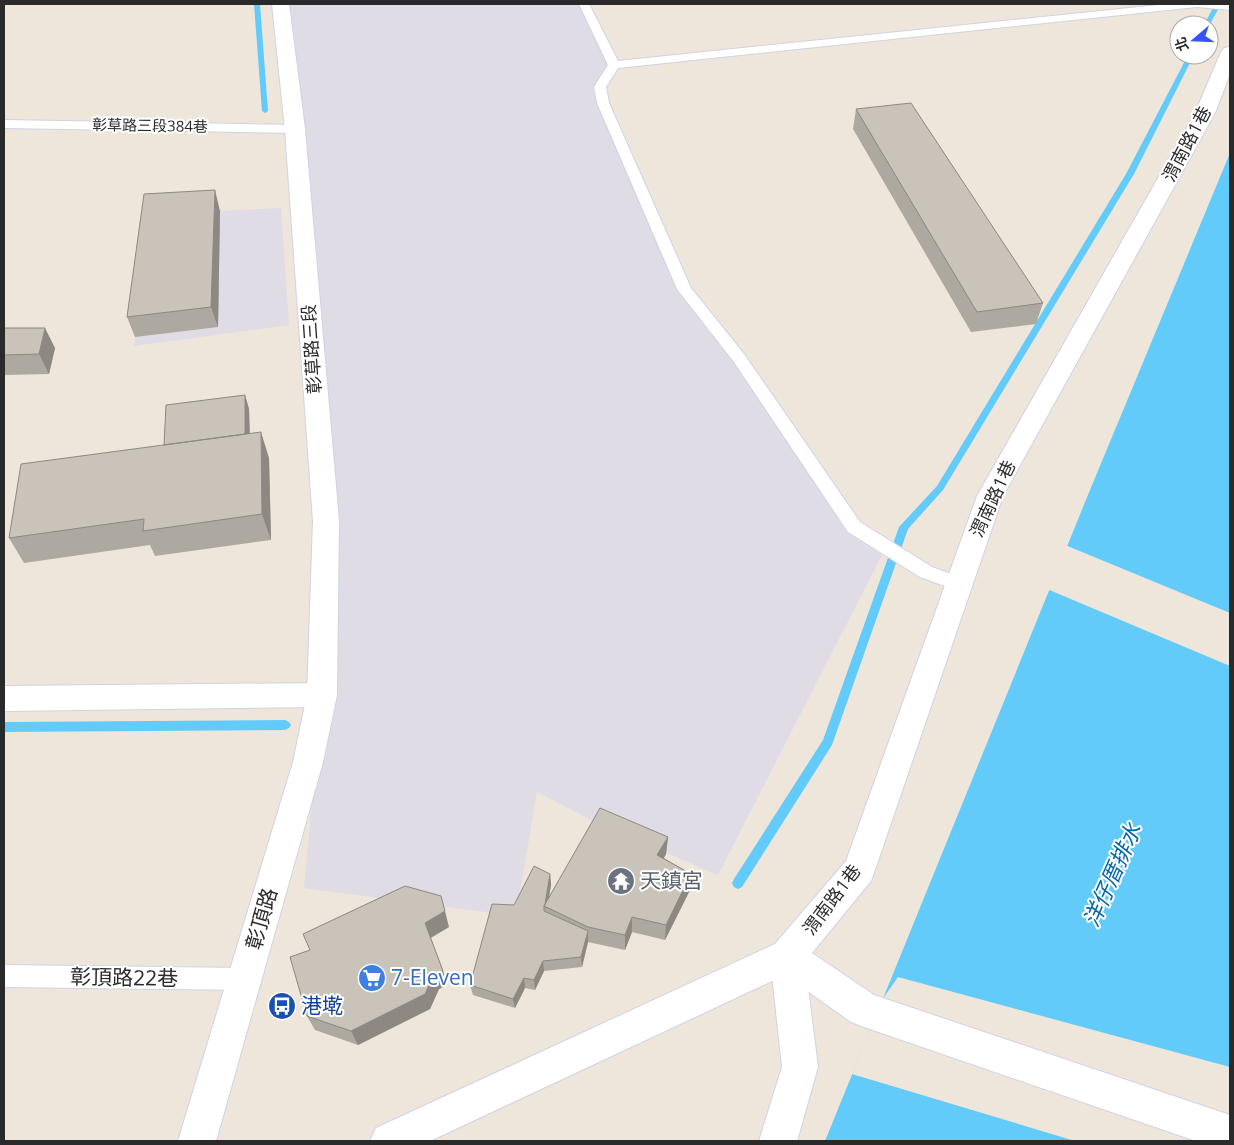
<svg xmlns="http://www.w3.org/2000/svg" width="1234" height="1145" font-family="'Open Sans','Noto Sans TC',sans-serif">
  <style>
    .industrial { fill: #dfdce5 }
    .water { fill: #63cbfa }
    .pier { fill: #eee6da }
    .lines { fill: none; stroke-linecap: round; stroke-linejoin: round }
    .stream { fill: #63cbfa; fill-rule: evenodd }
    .service-casing { stroke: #d0d2e5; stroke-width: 2 }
    .minor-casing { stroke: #d0d2e5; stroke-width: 2 }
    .tertiary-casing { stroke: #d0d2e5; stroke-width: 2 }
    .service { fill: #fff; fill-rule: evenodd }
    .minor { fill: #fff; fill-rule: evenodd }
    .tertiary { fill: #fff; fill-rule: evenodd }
    .wall { fill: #ada8a0 }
    .shaded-wall { fill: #8d8882 }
    .building { fill: #c9c3ba; stroke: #8d8882 }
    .labels { text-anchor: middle; stroke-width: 4; stroke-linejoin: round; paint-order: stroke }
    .far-street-label { font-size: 15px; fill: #2a2a2a; stroke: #fff }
    .street-label { font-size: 18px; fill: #2a2a2a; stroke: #fff }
    .near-worship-label { font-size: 21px; fill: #5b616d; stroke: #fff; text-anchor: start }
    .near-street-label { font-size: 21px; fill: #2a2a2a; stroke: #fff }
    .near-shop-label { font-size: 21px; fill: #366cbe; stroke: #fff; text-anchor: start }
    .near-transit-label { font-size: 21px; fill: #164399; stroke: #fff; text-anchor: start }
    .near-water-label { font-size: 22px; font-style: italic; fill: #0066a8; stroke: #fff }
  </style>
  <rect width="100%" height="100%" fill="#eee6da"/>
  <path class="industrial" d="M279,4h305l30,61 -14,22 84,202 161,238 37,28 -164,320 -117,-50 -64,-33 -21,124 -212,-28 18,-193 4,-174z
    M281,208l8,117 -155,21 17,-132z"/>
  <path class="water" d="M1230,153v988h-405l265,-651z"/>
  <path class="pier" d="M1065,545l165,68v53l-183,-77z
    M898,977l332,90v74h-155l-223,-67 30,-74z"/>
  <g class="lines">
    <path class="stream" d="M254,4h6l8,107 -3,2 -3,-2z
      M1215,4h6l-12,22v-1h-5z
      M1188,55h6l-60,119 -191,316 -35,39 -76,216 -90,142 -4,2 -4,-2 -2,-4 2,-4 89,-139 76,-213 38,-41 189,-312z
      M285,720l4,2 2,3 -2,3 -4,2 -281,2v-10z"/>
    <g class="service-casing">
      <path id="service" d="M579,4h10l29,57 550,-57h62v6l-33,-3 -579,61 -12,19 3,16 82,185 53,66 116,168 72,45 32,12 3,5 -3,5 -6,2 -38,-14 -72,-45 -114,-170 -57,-73 -80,-186 -3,-16 14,-22z
        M4,120l291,5 6,4 -6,4 -291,-5z
        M4,965l240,3 8,3 3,8 -3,8 -8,3 -240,-3z"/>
    </g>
    <g class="minor-casing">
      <path id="minor" d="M322,683l11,3 4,9 -4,9 -11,3 -318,4v-25z
        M787,939l12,5 5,12 14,111 -21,74h-38l23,-74 -12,-111 5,-12z"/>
    </g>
    <g class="tertiary-casing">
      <path id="tertiary" d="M272,4h17l16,125 34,392 -2,174 -14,67 -107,379h-38l115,-379 14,-67 6,-174 -28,-392z
        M1230,47v27l-15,39 -212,383 -128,374 -4,11 -59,72 62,42 356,120v26h-34l-332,-114 -13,-5 -66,-47 -355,166h-60l6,-13 399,-184 71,-83 131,-365 218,-383 26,-61 3,-4z"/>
    </g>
    <use href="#service" class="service"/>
    <use href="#minor" class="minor"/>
    <use href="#tertiary" class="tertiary"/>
  </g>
  <path class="wall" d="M856,109l187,194 -7,21 -65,8 -118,-203z
    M220,211l-2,116 -83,10 -8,-20z
    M4,328l51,20 -6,26 -45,1z
    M245,395l4,14 1,25 19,24 2,82 -116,16 -5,-11 -126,18 -15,-25 155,-93z
    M668,837l-2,17 -2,4 27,16 -1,16 -25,50 -33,-8 -7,18 -37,-8 -6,25 -38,4 -9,19 -10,-2 -10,20 -42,-13 -3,-10 44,-80 36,-31 1,11 -2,12z
    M449,927l-18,11 12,33 4,14 -8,4 -9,20 -72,36 -43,-15 -8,-14 -17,-59z"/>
  <path class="shaded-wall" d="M215,190l5,21 -2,116 -7,-20z
    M45,328l10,20 -6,26 -10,-20z
    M245,395l4,14 1,50 -5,-14z
    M261,432l8,26 2,82 -9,-26z
    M668,837l-2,17 -10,17 1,-16z
    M550,874l1,11 -4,23 -2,-1z
    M691,874l-1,16 -25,50 1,-15z
    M445,911l4,16 -19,11 -5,-15z
    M632,917v15l-7,18v-15z
    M588,931v11l-6,25 -1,-10z
    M543,961l1,10 -9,19 -1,-10z
    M443,971l4,14 -8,4 -9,20 -72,36 -7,-14 83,-57z
    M524,978l1,10 -10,20 -2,-9z"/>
  <path class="building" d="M911,103l132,200 -66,9 -121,-203z
    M215,190l-4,117 -84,10 17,-123z
    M4,328h41l-6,26 -35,1z
    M245,395v39l-81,11 2,-40z
    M261,432l1,82 -119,17 1,-12 -135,19 12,-74z
    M600,808l68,29 -11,18 34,19 -25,51 -34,-8 -7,18 -37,-8 -44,-21z
    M534,866l16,8 -5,30 -1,2v5l44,20 -7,26 -38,4 -9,19 -10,-2 -11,21 -43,-14 22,-81 22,1z
    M405,886l36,10 4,15 -20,12 18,48 -9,3 -9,20 -74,37 -44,-15 -17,-59 20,-7 -7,-16z"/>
  <defs>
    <g id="temple-disc" transform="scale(1.4375)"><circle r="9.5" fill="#6b7280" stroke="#fff"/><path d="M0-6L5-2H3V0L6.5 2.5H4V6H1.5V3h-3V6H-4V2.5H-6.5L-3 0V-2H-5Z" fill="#fff"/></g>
    <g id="supermarket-disc" transform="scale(1.4375)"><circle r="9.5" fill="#3f7fe0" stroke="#fff"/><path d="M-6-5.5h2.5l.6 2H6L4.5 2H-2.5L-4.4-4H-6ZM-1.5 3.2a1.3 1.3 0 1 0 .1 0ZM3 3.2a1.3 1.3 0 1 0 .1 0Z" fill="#fff"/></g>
    <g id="bus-disc" transform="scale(1.4375)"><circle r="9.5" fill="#1a4fb4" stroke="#fff"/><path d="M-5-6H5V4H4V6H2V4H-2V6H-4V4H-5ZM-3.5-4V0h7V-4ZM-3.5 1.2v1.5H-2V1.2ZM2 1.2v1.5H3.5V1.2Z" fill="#fff"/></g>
  </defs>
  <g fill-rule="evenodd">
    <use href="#temple-disc" x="621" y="881"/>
    <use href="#supermarket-disc" x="372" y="978"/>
    <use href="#bus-disc" x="282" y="1006"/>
  </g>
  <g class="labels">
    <g class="far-street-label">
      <text transform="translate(150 126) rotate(1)" y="5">彰草路三段384巷</text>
    </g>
    <g class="street-label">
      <text transform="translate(1187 144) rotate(-62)" y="6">渭南路1巷</text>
      <text transform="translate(312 349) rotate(-94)" y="6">彰草路三段</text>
      <text transform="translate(993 499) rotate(-65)" y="6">渭南路1巷</text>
      <text transform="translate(832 900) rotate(-53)" y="6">渭南路1巷</text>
    </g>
    <g class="near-worship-label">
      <text x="640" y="888">天鎮宮</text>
    </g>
    <g class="near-street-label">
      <text transform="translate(262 919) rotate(-74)" y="7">彰頂路</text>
      <text transform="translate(124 978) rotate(1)" y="7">彰頂路22巷</text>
    </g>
    <g class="near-shop-label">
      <text x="391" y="985">7-Eleven</text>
    </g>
    <g class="near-transit-label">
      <text x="301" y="1013">港墘</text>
    </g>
    <g class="near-water-label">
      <text transform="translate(1112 875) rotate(-66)" y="8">洋仔厝排水</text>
    </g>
  </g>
  <rect width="1234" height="1145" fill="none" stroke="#2a2a2a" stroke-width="10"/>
  <g transform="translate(1194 40) rotate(251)"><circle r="24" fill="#ffffff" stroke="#aaaaaa"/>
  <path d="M0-4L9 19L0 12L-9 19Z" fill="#3652ff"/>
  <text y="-8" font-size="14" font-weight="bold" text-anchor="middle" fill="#2a2a2a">北</text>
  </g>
</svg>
